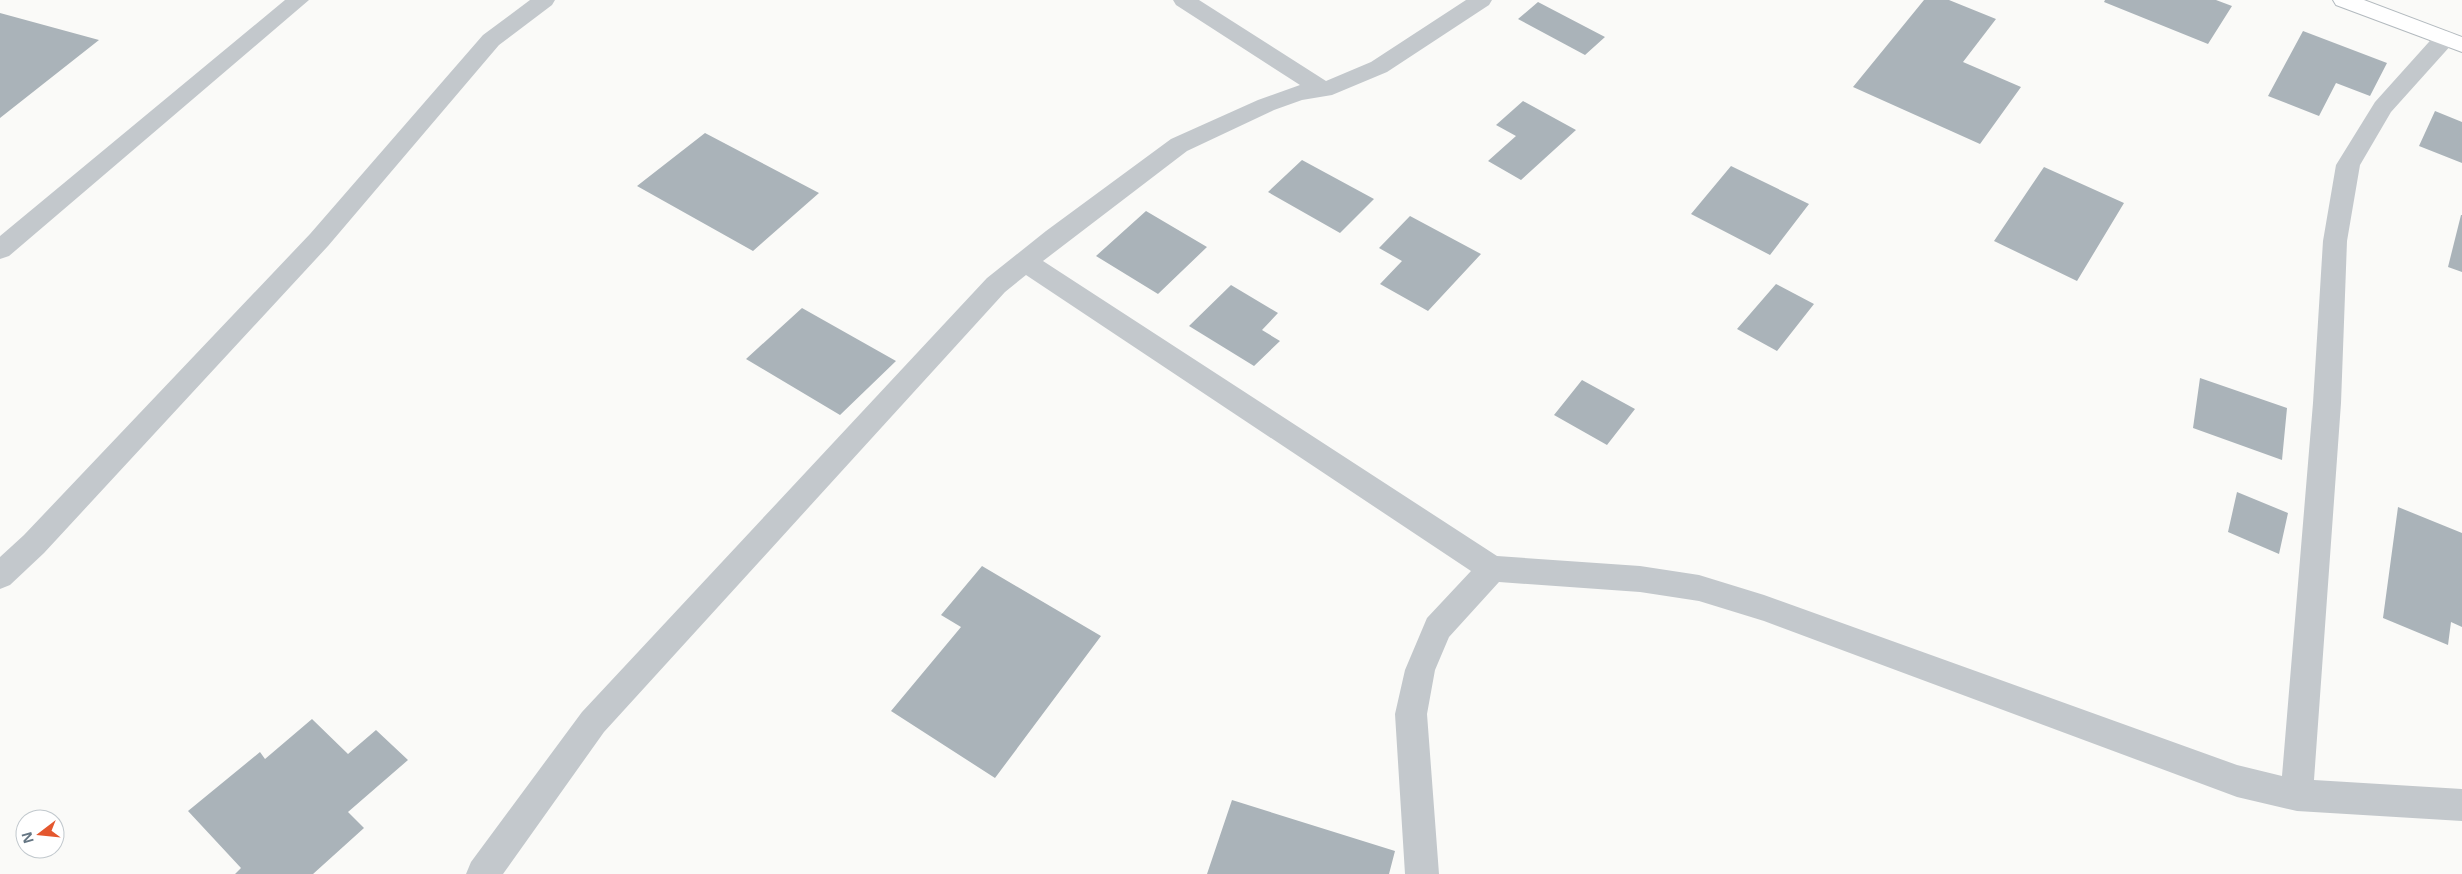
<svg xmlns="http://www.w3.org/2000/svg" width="2462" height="874" font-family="'Open Sans',sans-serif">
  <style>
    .building { fill: #aab3b9 }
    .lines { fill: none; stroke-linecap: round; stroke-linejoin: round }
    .secondary-casing { stroke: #b3babf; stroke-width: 2 }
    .street { fill: #c3c8cc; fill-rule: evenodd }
    .secondary { fill: #fff; fill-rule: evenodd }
  </style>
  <rect width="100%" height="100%" fill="#fafaf8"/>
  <path class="building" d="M1924,0h25l47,19 -33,43 58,25 -41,57 -127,-57z
    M2105,0h111l16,6 -24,38 -104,-42z
    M1538,2l67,35 -20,18 -67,-36z
    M0,13l99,27 -99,78z
    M2303,31l84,32 -17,33 -34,-13 -17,33 -51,-20z
    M1523,101l53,29 -55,50 -33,-19 28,-25 -20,-11z
    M2435,111l27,11v41l-43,-17z
    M705,133l114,60 -66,58 -116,-65z
    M1302,160l72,39 -34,34 -72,-41z
    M1731,166l78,38 -39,51 -79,-41z
    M2044,167l80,36 -47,78 -83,-40z
    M1146,211l61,36 -49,47 -62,-38z
    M2461,215h1v57l-14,-5z
    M1410,216l71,38 -53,57 -48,-27 22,-23 -23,-13z
    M1776,284l38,20 -37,47 -40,-22z
    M1231,285l47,28 -16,17 18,11 -26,25 -65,-40z
    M802,308l94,53 -56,54 -94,-56z
    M2200,378l87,30 -5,52 -89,-32z
    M1582,380l53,29 -28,36 -53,-30z
    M2237,492l51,21 -9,41 -51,-22z
    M2398,507l64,26v94l-11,-5 -3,23 -65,-27z
    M982,566l119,70 -106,142 -104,-67 70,-84 -20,-12z
    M312,719l36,35 28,-24 32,30 -60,52 16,16 -51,46h-78l6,-6 -53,-57 72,-59 5,7z
    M1232,800l163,51 -6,23h-182z"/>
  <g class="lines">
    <g class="secondary-casing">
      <path id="secondary" d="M2333,0h31l98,37v15l-126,-47z"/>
    </g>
    <path class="street" d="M285,0h24l-300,256 -9,3v-23z
      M530,0h25l-3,5 -53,40 -171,201 -284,307 -34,32 -10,4v-32l24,-22 286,-301 173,-199z
      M1173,0h26l127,81 45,-19 95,-62h26l-3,5 -102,67 -55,23 -30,5 -28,10 -87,41 -144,110 454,295 143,10 59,9 65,20 473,170 45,11 31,-373 10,-162 13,-76 39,-63 62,-69 8,-2 8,2 3,5 -3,5 -62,69 -31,53 -13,76 -6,162 -27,377 148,9v32l-165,-10 -60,-14 -473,-176 -65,-20 -59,-9 -141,-10 -50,55 -14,33 -8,44 12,160h-34l-10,-160 10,-44 22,-52 44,-47 -445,-296 -21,17 -401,440 -101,142h-37l5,-12 111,-150 405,-434 59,-47 125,-92 87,-39 42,-15 -124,-80z"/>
    <use href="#secondary" class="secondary"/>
  </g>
  <g transform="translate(40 834) rotate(254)"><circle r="24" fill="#ffffff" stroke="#c1c8cd"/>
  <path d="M0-4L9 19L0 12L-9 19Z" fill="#e4572e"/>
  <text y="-8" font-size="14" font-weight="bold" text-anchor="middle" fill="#657683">N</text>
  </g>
</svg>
